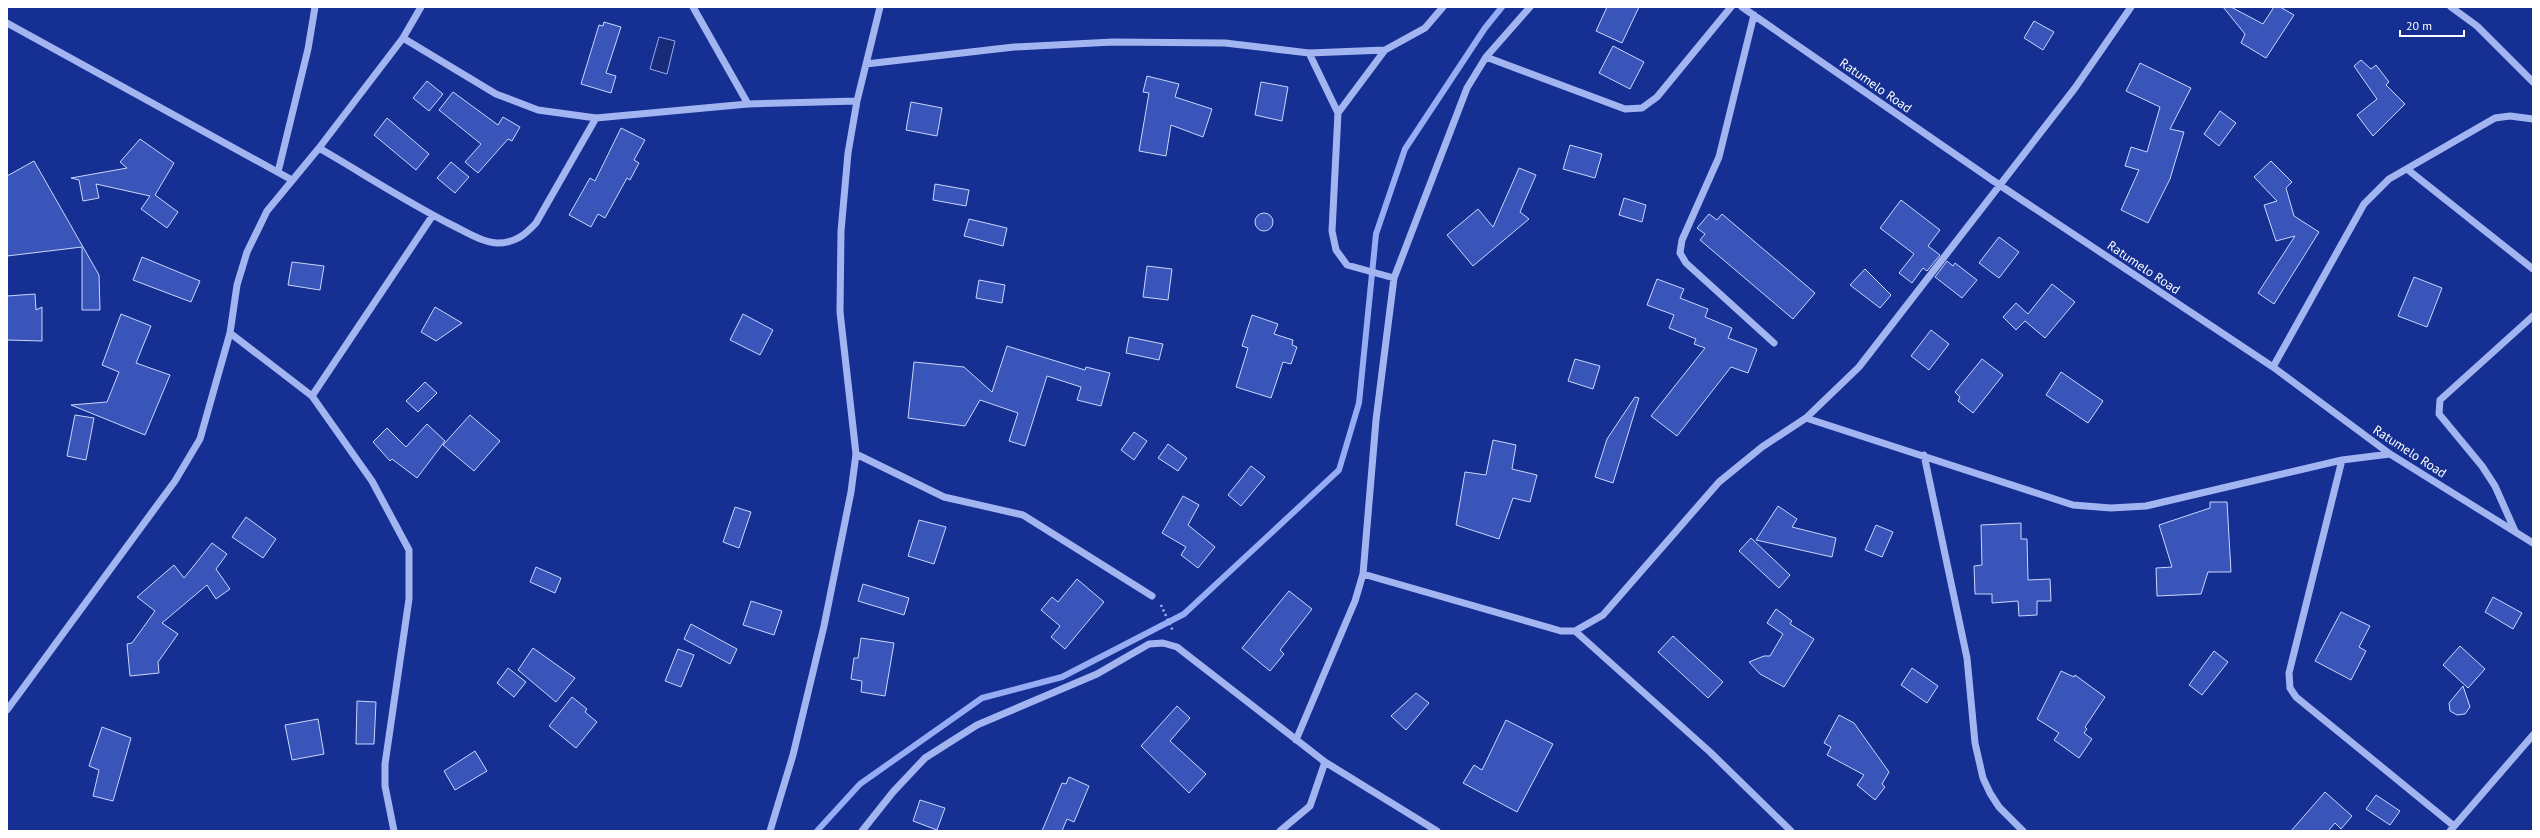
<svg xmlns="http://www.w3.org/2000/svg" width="2540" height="838" font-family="'PT Sans',sans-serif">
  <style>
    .water { fill: #172b77; stroke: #96acf4 }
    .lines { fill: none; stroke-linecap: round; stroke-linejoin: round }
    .stream { stroke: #96acf4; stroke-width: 6 }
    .building { fill: #3955b9; stroke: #cad6fc }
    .path { stroke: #a3b5f1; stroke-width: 2.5; stroke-dasharray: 2 3; stroke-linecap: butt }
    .minor { stroke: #a3b5f1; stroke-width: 7 }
    .labels { text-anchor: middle; stroke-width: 3.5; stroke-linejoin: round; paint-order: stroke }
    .street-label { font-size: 13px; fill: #fff; stroke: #152f92 }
  </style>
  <rect width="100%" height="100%" fill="#152f92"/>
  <path class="water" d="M659,37l16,4 -8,33 -17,-5z"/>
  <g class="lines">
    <path class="stream" d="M817,831l43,-47 122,-86 80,-21 122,-63 155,-144 20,-67 17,-169 29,-85 80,-121 17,-21"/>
  </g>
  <path class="building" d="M1607,7h32l-17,36 -26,-12z
    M2223,7h8l32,17 11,-17h6l14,8 -28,43 -25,-15 4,-9z
    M2034,21l20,11 -11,18 -19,-12z
    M604,22l17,5 -15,46 10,3 -5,17 -30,-9 18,-59 4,1z
    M1613,46l31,16 -14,27 -31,-16z
    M2361,60l10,9 5,-4 13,17 -3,3 19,19 -32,32 -16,-21 20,-16 -23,-33z
    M2140,63l51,25 -21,41 14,3 -14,47 -22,44 -27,-13 18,-40 -14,-4 6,-19 16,5 13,-45 -34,-16z
    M1147,76l32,8 -4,13 37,12 -9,28 -32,-12 -5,31 -27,-5 10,-58 -6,-1z
    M427,81l16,13 -14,17 -16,-13z
    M1261,82l27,5 -6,34 -27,-6z
    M453,92l45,33 5,-8 17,10 -8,14 -4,-2 -30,34 -13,-11 16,-18 -42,-34z
    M911,102l31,6 -5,28 -31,-6z
    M2220,111l16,12 -17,23 -15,-12z
    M387,118l42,36 -13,16 -42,-35z
    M621,128l24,12 -11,20 5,3 -9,17 -3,-2 -22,40 -7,-4 -7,13 -22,-12 21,-37 5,3z
    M140,139l34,24 -19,32 23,17 -11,16 -26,-19 9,-13 -54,-12 3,14 -16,3 -4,-21 -8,-2 56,-10 -7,-6z
    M1570,145l32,9 -7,24 -32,-9z
    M34,161l65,114 1,35h-18v-63l-75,9v-80z
    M2271,161l21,21 -6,6 8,28 25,16 -45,72 -16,-11 37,-57 -19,5 -12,-36 13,-4 -23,-24z
    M451,162l18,15 -14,16 -18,-15z
    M1519,168l17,7 -16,37 9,7 -56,47 -26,-31 31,-26 15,18z
    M935,184l34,6 -3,16 -33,-6z
    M1624,198l22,7 -4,17 -23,-7z
    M1901,200l39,30 -12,16 12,9 -13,16 -4,-3 -11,15 -13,-10 15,-19 -34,-26z
    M1255 222a9 9 0 1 1 18 0a9 9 0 1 1-18 0Z
    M1709,214l8,6 5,-6 93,79 -22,26 -93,-79 5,-6 -8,-6z
    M969,219l38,9 -4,18 -39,-10z
    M1999,237l20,15 -20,26 -20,-15z
    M142,257l58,24 -9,21 -58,-22z
    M1947,261l6,5 2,-3 22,17 -15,18 -27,-21z
    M292,262l32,4 -4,24 -32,-5z
    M1147,266l25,3 -4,31 -25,-3z
    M1865,269l26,26 -11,13 -30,-23z
    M2414,277l28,11 -15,39 -29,-11z
    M1657,279l27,10 -4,9 28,11 -3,8 27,11 -4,10 29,11 -9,24 -17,-6 -54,69 -26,-20 54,-68 -11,-4 2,-5 -27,-11 5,-13 -27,-10z
    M979,280l26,5 -3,18 -26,-5z
    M2052,284l23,18 -30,36 -20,-17 -9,9 -13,-13 13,-14 12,11z
    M35,294l1,16 6,-3v34l-35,-1v-44z
    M435,307l27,16 -26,18 -15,-9z
    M121,314l30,12 -15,37 34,12 -25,60 -74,-30 36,-3 12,-30 -17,-7z
    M743,314l30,16 -13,25 -30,-15z
    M1252,315l26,9 -4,10 19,6 -1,5 5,2 -6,17 -8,-2 -12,36 -35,-11 12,-39 -6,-2z
    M1931,330l18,14 -20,26 -18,-14z
    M1129,337l34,7 -4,16 -33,-7z
    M1007,346l78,24 1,-3 24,6 -9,33 -24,-6 4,-13 -34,-11 -22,70 -16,-5 9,-28 -38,-13 -15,26 -57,-8 6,-56 50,5 28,25z
    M1575,359l25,7 -7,23 -25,-8z
    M1982,359l21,16 -30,38 -15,-12 2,-4 -5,-5z
    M2061,372l42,29 -15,22 -42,-28z
    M425,382l12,11 -19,19 -12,-11z
    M1635,397l4,1 -26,85 -18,-6 12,-38z
    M75,415l19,3 -8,42 -19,-4z
    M470,415l30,26 -26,30 -31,-26z
    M427,424l18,17 -28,37 -25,-19 -2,2 -17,-19 14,-14 19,19z
    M1134,432l13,9 -13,19 -13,-10z
    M1493,440l23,5 -4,24 25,6 -7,27 -17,-4 -14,41 -43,-14 9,-53 21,3z
    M1168,444l19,14 -9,13 -20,-13z
    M1251,466l14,11 -24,29 -13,-11z
    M1183,496l16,9 -11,20 27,22 -17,21 -17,-13 5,-8 -24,-14z
    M2210,502h17l4,70h-23l-7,22 -44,2 -1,-28 16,-1 -13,-42 51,-17z
    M1778,506l19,13 -5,8 44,11 -4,19 -76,-17z
    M735,507l16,5 -12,36 -16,-6z
    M246,517l30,22 -13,19 -31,-21z
    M919,520l27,7 -12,37 -26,-8z
    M2021,523v16h6l1,41 22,-1 1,22h-14v14l-18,1 -1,-15 -26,2v-9h-17l-1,-28 8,-1 -1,-40z
    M1876,525l17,7 -11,25 -17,-7z
    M1751,538l39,37 -11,13 -40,-37z
    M212,543l15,11 -11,15 14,20 -14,10 -9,-14 -45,38 16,11 -20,28 1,11 -29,3 -3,-32 5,-1 23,-32 -18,-14 37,-32 10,13z
    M536,567l25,11 -6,15 -25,-11z
    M1077,579l27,23 -39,47 -14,-12 9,-11 -19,-16 11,-13 6,5z
    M863,584l46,14 -5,17 -46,-14z
    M1289,591l23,18 -32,41 4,4 -14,17 -28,-23z
    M2493,597l29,16 -9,16 -28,-17z
    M751,601l31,10 -8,24 -31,-10z
    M1776,609l16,12 -2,3 24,15 -30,48 -24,-13 -11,-12 15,-6h6l13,-22 -16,-11z
    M2341,612l29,14 -11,21 7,4 -15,29 -36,-19z
    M691,624l46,25 -7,15 -46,-25z
    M1673,636l50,46 -15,16 -50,-46z
    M861,638l33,5 -9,53 -24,-4 1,-11 -11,-2 3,-21h4z
    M2460,646l25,23 -17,19 -25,-23z
    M533,648l42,30 -19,24 -38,-32z
    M678,649l16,6 -13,32 -16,-6z
    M2214,651l14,11 -26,33 -13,-10z
    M508,668l18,14 -12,15 -17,-14z
    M1912,668l26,18 -11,17 -26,-18z
    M2061,671l13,6 1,-2 30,22 -20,30 2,2 -3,4 8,6 -13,19 -25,-18 5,-7 -22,-14z
    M2463,686l7,21 -5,7 -8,1 -7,-4 -1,-8z
    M1416,693l13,10 -23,27 -15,-14z
    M572,697l15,12 -2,3 12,10 -21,26 -27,-22z
    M357,701l19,1 -2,42h-18z
    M1177,706l13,12 -20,23 36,33 -17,19 -48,-47z
    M1839,715l15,8 35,49 -7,12 3,3 -10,13 -18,-15 7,-10 -37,-20 4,-8 -7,-4z
    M318,719l6,35 -32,6 -7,-35z
    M1506,720l47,24 -36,68 -54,-29 11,-18 8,5z
    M102,727l29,11 -18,63 -20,-5 6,-26 -10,-4z
    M475,751l12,20 -32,19 -11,-19z
    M1069,777l20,9 -15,36 -7,-3 -5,12h-20l20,-48 4,1z
    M2325,792l27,24 -11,13 -6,-6 -7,8h-37z
    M2376,795l24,16 -10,14 -24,-16z
    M920,800l25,8 -8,22 -24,-9z"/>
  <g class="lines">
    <path class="path" d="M1161,605l12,26"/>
    <path class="minor" d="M693,7l55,97
      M1742,7l256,177 275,183 117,87 143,89
      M2451,7l26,19 56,56
      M1754,15l-35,142 -37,83 -2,13 6,10 88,80
      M7,23l285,157
      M403,38l93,56 42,16 58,8 152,-14 109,-3
      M1385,50l-47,63 -6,118 4,19 11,15 47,13
      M1309,53l29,60
      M1486,57l139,52 17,-1 15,-11 74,-90
      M866,64l148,-17 99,-5 112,1 84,10 76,-3 40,-22 18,-21
      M319,148c45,26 89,55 135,78 14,7 28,16 43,17 18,0 28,-8 39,-20l60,-105
      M2407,169l126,100
      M278,172l30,-123 7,-42
      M230,333l82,63 60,85 37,69v49l-24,165v22l9,45
      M2273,367l91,-163 25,-25 106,-61 15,-2 23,3
      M312,396l121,-181
      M1806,418l267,87 38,3 35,-2 196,-46 48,-6
      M856,454l88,43 79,18 129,81
      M1924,455l43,203 8,85 8,35 7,15 9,14 24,24
      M2342,460l-53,213 1,15 6,9 158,129
      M2515,531l-20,-45 -13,-20 -43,-52 1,-14 93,-84
      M1363,574l198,57h14l28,-16 116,-133 43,-35 44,-29 53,-51 216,-279 56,-81
      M1575,631l135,121 81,79
      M7,710l168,-229 25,-42 30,-106 7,-48 10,-33 20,-41 52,-63 84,-110 18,-31
      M1296,740l59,-139 8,-27 13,-154 18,-142 73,-190 19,-31 44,-50
      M770,831l23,-76 31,-129 27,-134 5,-38 -16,-142 1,-81 7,-78 9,-52 23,-94
      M862,831l31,-39 32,-34 52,-33 120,-51 52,-30 14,-1 14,4 148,115 112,69
      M1280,831l30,-25 15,-44
      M2450,831l83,-96"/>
  </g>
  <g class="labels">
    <g class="street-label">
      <text transform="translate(1876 85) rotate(35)" y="5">Ratumelo Road</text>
      <text transform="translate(2144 267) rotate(34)" y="5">Ratumelo Road</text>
      <text transform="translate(2410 451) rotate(33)" y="5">Ratumelo Road</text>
    </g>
  </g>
  <rect width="2540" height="838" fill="none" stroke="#ffffff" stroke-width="16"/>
  <path d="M2400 30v6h64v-6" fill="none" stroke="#ffffff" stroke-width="2"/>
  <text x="2406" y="30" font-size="12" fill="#ffffff" stroke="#152f92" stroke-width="3" paint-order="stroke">20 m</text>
</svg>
